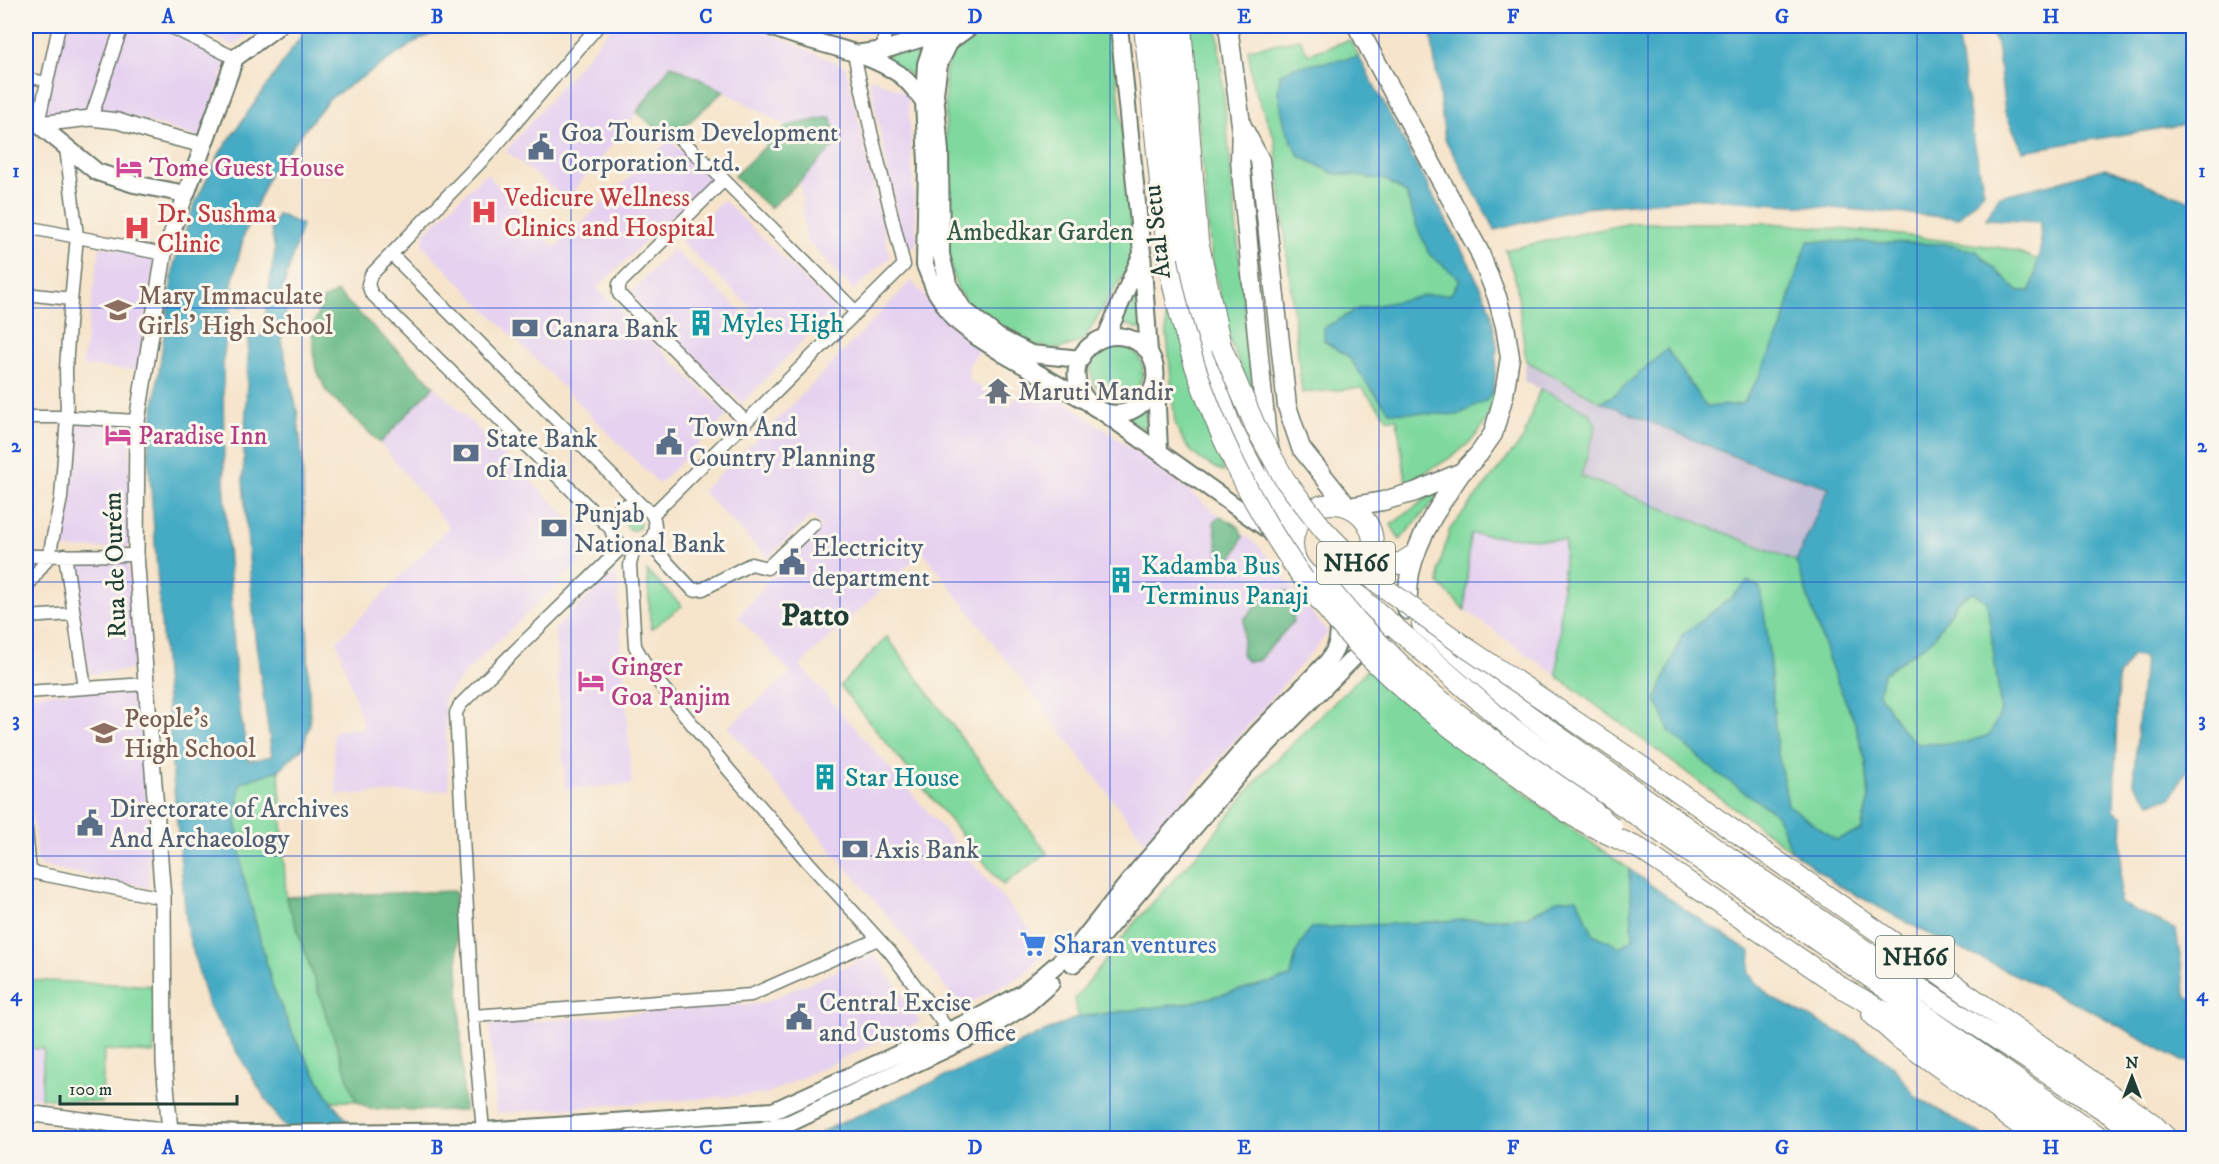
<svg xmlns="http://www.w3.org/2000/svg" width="2219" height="1164" font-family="'IM FELL DW Pica',serif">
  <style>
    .built { fill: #e6d2f0 }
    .industrial { fill: #c8bfd8 }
    .green { fill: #7fd99f; stroke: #4f8b6a; stroke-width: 1.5 }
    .forest { fill: #67b986; stroke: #437b5d; stroke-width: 1.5 }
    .water { fill: #45abc5; stroke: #32747c; stroke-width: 1.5; fill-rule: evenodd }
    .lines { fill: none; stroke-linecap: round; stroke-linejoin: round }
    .pedestrian-casing { stroke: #6a7769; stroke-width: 12 }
    .minor-casing { stroke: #6a7769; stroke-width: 15 }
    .tertiary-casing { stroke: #6a7769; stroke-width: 18 }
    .secondary-casing { stroke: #6a7769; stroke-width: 20 }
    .primary-casing { stroke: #6a7769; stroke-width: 21 }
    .trunk-casing { stroke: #6a7769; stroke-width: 22 }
    .pedestrian { stroke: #fff; stroke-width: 9 }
    .minor { stroke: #fff; stroke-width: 12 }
    .tertiary { stroke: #fff; stroke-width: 15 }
    .secondary { stroke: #fff; stroke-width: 16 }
    .primary { stroke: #fff; stroke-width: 18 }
    .trunk { stroke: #fff; stroke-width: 20 }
    .trunk-bridge-casing { stroke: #6a7769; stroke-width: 22; stroke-linecap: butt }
    .trunk-bridge { stroke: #fff; stroke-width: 20 }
    .grid { fill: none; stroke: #1d4ed8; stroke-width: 1.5; stroke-opacity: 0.55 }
    .labels { text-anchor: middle; stroke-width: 6; stroke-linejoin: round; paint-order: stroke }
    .shield { fill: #fbf7ec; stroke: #61756b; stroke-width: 1.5 }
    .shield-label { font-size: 24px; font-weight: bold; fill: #1f3d34 }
    .service-label { font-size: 26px; fill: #4e5e75; stroke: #fbf7ec; text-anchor: start }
    .hotel-label { font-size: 26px; fill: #b23c85; stroke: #fbf7ec; text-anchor: start }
    .health-label { font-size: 26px; fill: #be3a42; stroke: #fbf7ec; text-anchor: start }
    .park-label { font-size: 26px; fill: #325c49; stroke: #fbf7ec }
    .street-label { font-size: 26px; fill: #1f3d34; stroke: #fbf7ec }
    .education-label { font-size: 26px; fill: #785e54; stroke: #fbf7ec; text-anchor: start }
    .culture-label { font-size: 26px; fill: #0d838f; stroke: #fbf7ec; text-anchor: start }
    .worship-label { font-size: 26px; fill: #5b616d; stroke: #fbf7ec; text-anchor: start }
    .shop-label { font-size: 26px; fill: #366cbe; stroke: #fbf7ec; text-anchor: start }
    .district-label { font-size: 32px; font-weight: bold; fill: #1f3d34; stroke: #fbf7ec }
    .neatline { fill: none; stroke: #1d4ed8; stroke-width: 2 }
    .grid-label { font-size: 20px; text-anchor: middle; font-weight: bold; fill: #1d4ed8 }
  </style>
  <rect width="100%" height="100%" fill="#fbf7ec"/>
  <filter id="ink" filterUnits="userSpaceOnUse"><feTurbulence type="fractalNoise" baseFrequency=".0167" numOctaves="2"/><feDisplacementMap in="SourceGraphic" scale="12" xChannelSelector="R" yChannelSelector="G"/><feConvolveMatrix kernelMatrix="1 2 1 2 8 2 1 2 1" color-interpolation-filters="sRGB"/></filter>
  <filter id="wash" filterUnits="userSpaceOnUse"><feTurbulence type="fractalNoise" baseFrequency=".008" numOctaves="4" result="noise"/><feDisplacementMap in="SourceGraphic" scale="24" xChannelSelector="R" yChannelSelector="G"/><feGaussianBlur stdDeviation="1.35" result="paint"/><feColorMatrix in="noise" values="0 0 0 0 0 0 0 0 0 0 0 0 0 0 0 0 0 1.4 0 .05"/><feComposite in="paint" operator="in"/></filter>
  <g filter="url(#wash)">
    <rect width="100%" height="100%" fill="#f6e4cb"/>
    <path class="built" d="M63,26h52l-28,88 -43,1z
      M125,26h34l69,32 -27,80 -79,-24h-27z
      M202,26h58l-27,20 -32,-15z
      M613,26h140l93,41 44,190 -36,33 -48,-50 -6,-59 36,-38 -5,-26 -44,9 -63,-35 -53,-26 -44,62 -61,72 -60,-48z
      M869,77l39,17 9,150 -13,7z
      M669,140l43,37 -115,111 131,127 -69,69 -237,-239 3,-12 61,-60 69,75z
      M723,200l112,108 -93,95 -113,-109 44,-45 73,66 6,-7 -71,-66z
      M100,246l55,9 -17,115 -56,-4z
      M911,281l45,48 26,18 -12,16 -2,7 1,10 40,28 20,-30 44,29 93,66 94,74 68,86 -182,210 -223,-292 -123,114 248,285 -25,26 -62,31 -56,-70 -177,-210 63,-54 -53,-56 41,-50 43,-40 -11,-11 -43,42 -66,-67 87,-83z
      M434,386l163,160 -125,120 -28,31 5,93 -113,5 -3,-64 31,-3 -27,-87 112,-114 -69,-84z
      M71,422l59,2 -1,124 -71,1 10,-55z
      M1470,534l96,7 -9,135 -92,-66z
      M128,560l10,109 -48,5 -20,-111z
      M616,570l16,214 -67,5 -10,-160z
      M144,687l5,201 -111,-23 -12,-110v-60z
      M875,954l45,68 -153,72 -271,19 -6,-88 272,-22z
      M26,1048l18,1 -3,49 -15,-1z"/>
    <path class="industrial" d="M1526,361l75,41 152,62 76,23 -33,74 -215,-85 15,-50 -6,-13 -66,-32z"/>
    <path class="green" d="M985,26h127l23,230 -52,85 -24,8 -29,-4 -27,-10 -38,-34 -8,-13 -10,-33 -2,-183 12,-29z
      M1139,26l78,412 7,34c-27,-12 -38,-21 -49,-49z
      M1189,26h28l36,371 -22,-53 -20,-89z
      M1300,39l8,15 42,-14 9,17 -64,10 -17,25 7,34 14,30 34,17 53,7 20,14 11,33 13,28 30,24 -9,15 -23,1 -26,6 -78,40 24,15 20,29 117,16 9,-11c-1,8 -2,16 -5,24 -14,35 -52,52 -83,68l-9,-63h-9l-26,-31 -60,5 -27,-253 -22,-55 -5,-36z
      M928,40l-11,18 -2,16 -4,1 -26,-15 2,-5z
      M1631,223h139l115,10 125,16 28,11 -7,31h-13l-42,-40 -33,-7 -134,-3 -16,43 -10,41 -24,52 -17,27 -36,3 -39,-58 -53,46 -13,7 -75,-41 -10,-80 -11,-31z
      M1136,284l8,47 -22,-8z
      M1091 371a26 26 0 1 1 52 0a26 26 0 1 1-52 0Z
      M1540,389l50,24 6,13 -15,50 215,85 37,111 22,51 11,40 3,35 -8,33 -25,9 -48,-35 -11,-56 -10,-118 -18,-50 -18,17 -49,37 -26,64 14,33 47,41 59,41 16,37 -235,-175 8,-135 -95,-7 -5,76 -26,-26v-16l11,-39 73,-90z
      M1146,408v23l-22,-14z
      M1455,477l-55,63 -9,-15z
      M626 523a7 7 0 1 1 14 0a7 7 0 1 1-14 0Z
      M647,571l35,35 -31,23z
      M1972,592l15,9 14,110 -11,24 -26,8 -46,1 -16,-14 -23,-37 4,-19 50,-35 24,-37z
      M887,637l160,216 -44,32 -163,-199z
      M1367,670l17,6 87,76 90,69 68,48 4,70 -14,8 -26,-13 -16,-35 -20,1 -30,17 -100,5 -131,30 -5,25 -103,26 -110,14 -3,-18 59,-76 70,-76 58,-73z
      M279,770l7,127 70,204h-25l-35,-60 -23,-53 -30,-113 -7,-56 4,-36z
      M26,980l130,6 -2,67 -50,-3 -2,53 -61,-5 3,-49 -18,-1z"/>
    <path class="forest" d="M671,65l53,26 -55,49 -32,-28z
      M831,117l6,26 -37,38 -30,27 -36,-32 53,-50z
      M337,292l97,94 -54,57 -54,-52 -11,-26 -3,-37 11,-28z
      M1220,516l19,11 4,10 -16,32 -7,-3 -6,-44z
      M1286,591l9,13 -2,18 -35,39h-12l-4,-5 2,-37 24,-26z
      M455,891l9,220 -94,-2 -14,-8 -70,-204z"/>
    <path class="water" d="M308,26h144l-32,13 -91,60 -60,76 -25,60 -13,53 20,4 -3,15 -17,-3 -8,56 1,119 13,218 12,64 23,-5 -17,-119 -12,-157 6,-145 13,1 13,-86 -4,-21 7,-15 24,11 -21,70 8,3 -8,42 16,70 5,46 8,267 -7,24 -24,23 -39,13 -4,36 7,56 30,113 23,53 35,60 31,37h-67l-16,-18 -71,-114 -21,-77 -15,-162 -24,-317 26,-186 20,-59 26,-52z
      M1430,26h526l17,110 11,56 -26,26 -256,-20 -119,10 -88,22 -50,-91z
      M1988,26h205v97l-170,28 -18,-39 -8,-68z
      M1359,57l110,206 22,47 6,37 -3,43 -8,11 -28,14 -68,-3 -22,-27 -20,-29 -24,-15v-13l34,-19 70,-14 23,-1 9,-15 -30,-24 -13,-28 -11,-34 -20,-13 -53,-7 -34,-17 -14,-30 -7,-34 2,-18 15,-7z
      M2105,168l88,34 1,456h-4l-3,111 -16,29 -21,4 -17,-19 11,-125 -12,-2 -14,20 -4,134 9,6 -3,87 56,27 10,67 7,2v64l-11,-2 -92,-51 -161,-76 -93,-50 -44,-33 -16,-37 -59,-41 -47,-41 -14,-33 26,-64 49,-37 17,-17 12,7 7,43 10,118 11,56 48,35 25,-9 8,-33 -3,-36 -11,-39 -22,-51 -37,-111 33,-74 -76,-23 -152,-62 13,-7 53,-46 39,58 36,-3 17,-27 24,-52 10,-41 15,-43 135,3 33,7 42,40h13l10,-46 -1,-23 -54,-3 13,-23 56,-13zM1972,592l15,10 14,109 -11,24 -26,8 -46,1 -16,-14 -23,-37 4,-19 50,-35 24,-37z
      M1629,869l58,42 64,41 -2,22 21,23 92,47 31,22 23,31 71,41h-1164l-2,-6 257,-115 110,-14 103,-26 5,-25 14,-24 217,-11 30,-17 20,-2 16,36 27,13 13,-8z"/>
  </g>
  <g filter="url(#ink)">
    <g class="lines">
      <g class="pedestrian-casing">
        <path id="pedestrian" d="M26,78l20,3"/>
      </g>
      <g class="minor-casing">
        <path id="minor" d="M169,26l66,32
          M598,26l-105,123 -122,126 -3,9 3,9 240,236
          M884,26v24
          M854,54l18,82 32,129
          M91,118l31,-92
          M38,124l21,-98
          M676,135l48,45 132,132
          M724,180l-105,104v10l127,128
          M26,227l138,27
          M391,254l251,252
          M26,294l45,5
          M26,417h41l70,4
          M611 526a22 22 0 1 1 44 0a22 22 0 1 1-44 0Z
          M652,515l252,-250
          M648,542l45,48 10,-1 48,-25 16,4 47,-44
          M634,548l-4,17 5,81 13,23 80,100 80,93 83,91 61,82
          M65,555l20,133
          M26,556l110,-1
          M26,588l23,-32 12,-58 6,-81 -1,-48 3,-45 8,-88 -11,-88
          M26,617l47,-3
          M26,692l120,-8
          M26,830l4,42
          M26,871l137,27
          M473,1016l278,-21 127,-56
          M483,1131l-10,-115 -17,-303 4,-8 18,-18 145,-141"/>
      </g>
      <g class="tertiary-casing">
        <path id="tertiary" d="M38,124l53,-6 27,3 33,11 53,13
          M26,1113l144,18 -6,-68 -1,-165 -27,-343 1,-134 27,-167 22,-60"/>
      </g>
      <g class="secondary-casing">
        <path id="secondary" d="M769,26c40,18 92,22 130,48 10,7 17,18 25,27
          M949,26l-13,8 -10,30 -2,37 3,62 -2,102 10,25 19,29 20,16 30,19 84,48
          M971,26l-21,15 -11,23 -4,29 5,59 1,103 8,31 14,23 35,28 33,17 50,5
          M1119,26l23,227 7,99c27,48 -38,86 -66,43 -26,-42 32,-82 66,-43
          M855,54l29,-4 52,-16
          M26,123l12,1 59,48 37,12 52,10 49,-136 43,-32
          M1106,337l34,-79
          M1156,385l3,65
          M1103,412l167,119
          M1073,964l19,-17 155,-182 142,-143
          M170,1138v-7l72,3 241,-3 290,-20 204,-93 46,-25 54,-46 62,-78 118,-135 71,-73c11,-14 12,-27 10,-44
          M631,1138l131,-8 28,-7 196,-93 39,-24 26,-23"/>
      </g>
      <g class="primary-casing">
        <path id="primary" d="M1228,26l13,98 -1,36 27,279 15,61 12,35
          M1241,124l19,36 27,246 14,42 47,59 35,-6 32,-9 47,-20 17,-18 14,-20 11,-39 6,-38 -5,-31 -8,-29 -18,-46 -122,-225
          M1407,610c1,-13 1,-25 3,-37 8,-37 30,-69 51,-100"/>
      </g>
      <g class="trunk-casing">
        <path id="trunk" d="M1144,26l24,234
          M1163,26l19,213 14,81 8,30 27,77 53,101
          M1181,26l17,215 23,105
          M1293 544a40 40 0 1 1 80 0a40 40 0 1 1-80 0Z
          M1371,558l28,6 16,-10
          M1344,583l167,145 590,410
          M1422,624l106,91 199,141 193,132 226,150
          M1566,715l94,64 493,345 14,14
          M1640,849l204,140 69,39 157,110
          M1872,1014l28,25 138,99"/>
      </g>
      <use href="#pedestrian" class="pedestrian"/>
      <use href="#minor" class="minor"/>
      <use href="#tertiary" class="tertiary"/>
      <use href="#secondary" class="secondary"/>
      <use href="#primary" class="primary"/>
      <use href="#trunk" class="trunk"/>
      <g class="trunk-bridge-casing">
        <path id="trunk-bridge" d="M1168,260c25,139 91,277 187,382 47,51 104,93 161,133 19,14 39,29 59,42 20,12 44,22 65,32
          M1221,346l36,84 28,50 39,50 46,47 94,69 102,69
          M1321,579l32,38 69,69 67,52 96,66 27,23"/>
      </g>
      <use href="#trunk-bridge" class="trunk-bridge"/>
    </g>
  </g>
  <path class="grid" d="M302,26v1112M571,26v1112M840,26v1112M1110,26v1112M1379,26v1112M1648,26v1112M1917,26v1112M26,308h2168M26,582h2168M26,856h2168"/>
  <defs>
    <g id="civic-bare" transform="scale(2.07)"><path d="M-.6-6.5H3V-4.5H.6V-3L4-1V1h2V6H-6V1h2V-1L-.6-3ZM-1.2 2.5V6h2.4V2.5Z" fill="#5c6f8a" stroke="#fbf7ec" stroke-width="2.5" paint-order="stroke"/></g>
    <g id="hotel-bare" transform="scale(2.07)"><path d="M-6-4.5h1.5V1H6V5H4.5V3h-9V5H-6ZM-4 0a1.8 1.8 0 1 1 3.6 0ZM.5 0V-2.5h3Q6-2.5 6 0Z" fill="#d1479c" stroke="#fbf7ec" stroke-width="2.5" paint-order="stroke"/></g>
    <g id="hospital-bare" transform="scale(2.07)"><path d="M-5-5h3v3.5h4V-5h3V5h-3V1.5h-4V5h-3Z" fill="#e0444e" stroke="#fbf7ec" stroke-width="2.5" paint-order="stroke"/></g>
    <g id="school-bare" transform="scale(2.07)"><path d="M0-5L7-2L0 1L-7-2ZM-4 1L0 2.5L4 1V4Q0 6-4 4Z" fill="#8d6e63" stroke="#fbf7ec" stroke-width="2.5" paint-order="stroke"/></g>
    <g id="building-bare" transform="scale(2.07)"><path d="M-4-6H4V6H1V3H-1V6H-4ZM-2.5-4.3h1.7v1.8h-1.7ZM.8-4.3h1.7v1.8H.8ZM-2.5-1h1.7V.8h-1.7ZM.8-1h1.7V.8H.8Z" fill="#0f9aa8" stroke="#fbf7ec" stroke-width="2.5" paint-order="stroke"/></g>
    <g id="bank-bare" transform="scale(2.07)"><path d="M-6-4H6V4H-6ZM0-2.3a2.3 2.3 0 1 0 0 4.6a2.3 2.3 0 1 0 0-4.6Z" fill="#5c6f8a" stroke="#fbf7ec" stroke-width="2.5" paint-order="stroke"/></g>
    <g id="temple-bare" transform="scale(2.07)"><path d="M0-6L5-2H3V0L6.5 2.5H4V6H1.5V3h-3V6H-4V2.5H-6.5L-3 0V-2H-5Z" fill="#6b7280" stroke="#fbf7ec" stroke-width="2.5" paint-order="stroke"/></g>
    <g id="supermarket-bare" transform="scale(2.07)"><path d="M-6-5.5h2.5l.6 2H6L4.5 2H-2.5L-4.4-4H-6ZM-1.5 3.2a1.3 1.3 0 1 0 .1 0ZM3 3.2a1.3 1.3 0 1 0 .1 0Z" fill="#3f7fe0" stroke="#fbf7ec" stroke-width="2.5" paint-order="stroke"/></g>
  </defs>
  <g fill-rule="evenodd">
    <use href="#civic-bare" x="541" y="147"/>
    <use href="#hotel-bare" x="129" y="167"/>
    <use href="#hospital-bare" x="484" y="212"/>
    <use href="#hospital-bare" x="137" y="228"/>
    <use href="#school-bare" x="118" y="310"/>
    <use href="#building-bare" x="701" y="323"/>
    <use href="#bank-bare" x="525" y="328"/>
    <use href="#temple-bare" x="998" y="391"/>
    <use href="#hotel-bare" x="118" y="435"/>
    <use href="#civic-bare" x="669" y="442"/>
    <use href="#bank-bare" x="466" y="453"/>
    <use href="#bank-bare" x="554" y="528"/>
    <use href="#civic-bare" x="792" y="562"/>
    <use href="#building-bare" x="1121" y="580"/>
    <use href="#hotel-bare" x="591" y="681"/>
    <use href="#school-bare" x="104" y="733"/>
    <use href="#building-bare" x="825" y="777"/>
    <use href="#civic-bare" x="90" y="823"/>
    <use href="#bank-bare" x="855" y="849"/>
    <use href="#supermarket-bare" x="1033" y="944"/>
    <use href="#civic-bare" x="799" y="1017"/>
  </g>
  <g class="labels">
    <g class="shield">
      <rect x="1317" y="542" width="78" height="42" rx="4.5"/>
      <rect x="1876" y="936" width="78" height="42" rx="4.5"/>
    </g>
    <g class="shield-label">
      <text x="1356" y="571">NH66</text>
      <text x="1915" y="965">NH66</text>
    </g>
    <g class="service-label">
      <text x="561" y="141">Goa Tourism Development<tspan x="561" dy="30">Corporation Ltd.</tspan></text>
      <text x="545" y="337">Canara Bank</text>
      <text x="689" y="436">Town And<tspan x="689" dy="30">Country Planning</tspan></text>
      <text x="486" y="447">State Bank<tspan x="486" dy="30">of India</tspan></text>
      <text x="574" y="522">Punjab<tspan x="574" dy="30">National Bank</tspan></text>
      <text x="812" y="556">Electricity<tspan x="812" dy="30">department</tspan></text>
      <text x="110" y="817">Directorate of Archives<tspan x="110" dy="30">And Archaeology</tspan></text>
      <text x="875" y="858">Axis Bank</text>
      <text x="819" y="1011">Central Excise<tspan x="819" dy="30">and Customs Office</tspan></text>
    </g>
    <g class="hotel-label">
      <text x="149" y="176">Tome Guest House</text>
      <text x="138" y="444">Paradise Inn</text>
      <text x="611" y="675">Ginger<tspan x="611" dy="30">Goa Panjim</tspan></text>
    </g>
    <g class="health-label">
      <text x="504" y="206">Vedicure Wellness<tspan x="504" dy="30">Clinics and Hospital</tspan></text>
      <text x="157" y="222">Dr. Sushma<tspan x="157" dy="30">Clinic</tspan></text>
    </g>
    <g class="park-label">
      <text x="1040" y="240">Ambedkar Garden</text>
    </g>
    <g class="street-label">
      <text transform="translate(1156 232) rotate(-96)" y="9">Atal Setu</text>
      <text transform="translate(114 565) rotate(-92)" y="9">Rua de Ourém</text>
    </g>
    <g class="education-label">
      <text x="138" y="304">Mary Immaculate<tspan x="138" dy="30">Girls' High School</tspan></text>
      <text x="124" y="727">People's<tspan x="124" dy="30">High School</tspan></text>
    </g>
    <g class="culture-label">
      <text x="721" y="332">Myles High</text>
      <text x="1141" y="574">Kadamba Bus<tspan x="1141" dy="30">Terminus Panaji</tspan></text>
      <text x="845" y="786">Star House</text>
    </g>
    <g class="worship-label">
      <text x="1018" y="400">Maruti Mandir</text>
    </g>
    <g class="shop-label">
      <text x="1053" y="953">Sharan ventures</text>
    </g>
    <g class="district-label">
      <text x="815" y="625">Patto</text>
    </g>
  </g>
  <rect width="2219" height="1164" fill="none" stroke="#fbf7ec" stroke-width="66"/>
  <g transform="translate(2132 1077)" stroke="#fbf7ec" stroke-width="4.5" paint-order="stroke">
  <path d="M0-4.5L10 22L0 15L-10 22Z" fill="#1f3d34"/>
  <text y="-9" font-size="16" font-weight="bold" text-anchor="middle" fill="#1f3d34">N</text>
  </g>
  <path d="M60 1095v9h177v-9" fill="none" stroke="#1f3d34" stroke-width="3"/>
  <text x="69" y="1095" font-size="18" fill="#1f3d34" stroke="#fbf7ec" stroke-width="4.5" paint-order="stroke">100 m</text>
  <rect x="33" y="33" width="2153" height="1098" class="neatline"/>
  <g class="grid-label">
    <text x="168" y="23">A</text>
    <text x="437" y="23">B</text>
    <text x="706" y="23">C</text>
    <text x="975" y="23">D</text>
    <text x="1244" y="23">E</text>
    <text x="1513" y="23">F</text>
    <text x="1782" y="23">G</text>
    <text x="2051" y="23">H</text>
    <text x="16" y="177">1</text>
    <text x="2202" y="177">1</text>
    <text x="16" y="452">2</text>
    <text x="2202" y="452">2</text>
    <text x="16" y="726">3</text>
    <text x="2202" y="726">3</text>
    <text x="16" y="1001">4</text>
    <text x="2202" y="1001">4</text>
    <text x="168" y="1154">A</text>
    <text x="437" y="1154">B</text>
    <text x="706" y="1154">C</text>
    <text x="975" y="1154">D</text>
    <text x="1244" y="1154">E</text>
    <text x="1513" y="1154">F</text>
    <text x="1782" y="1154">G</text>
    <text x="2051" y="1154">H</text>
  </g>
</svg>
